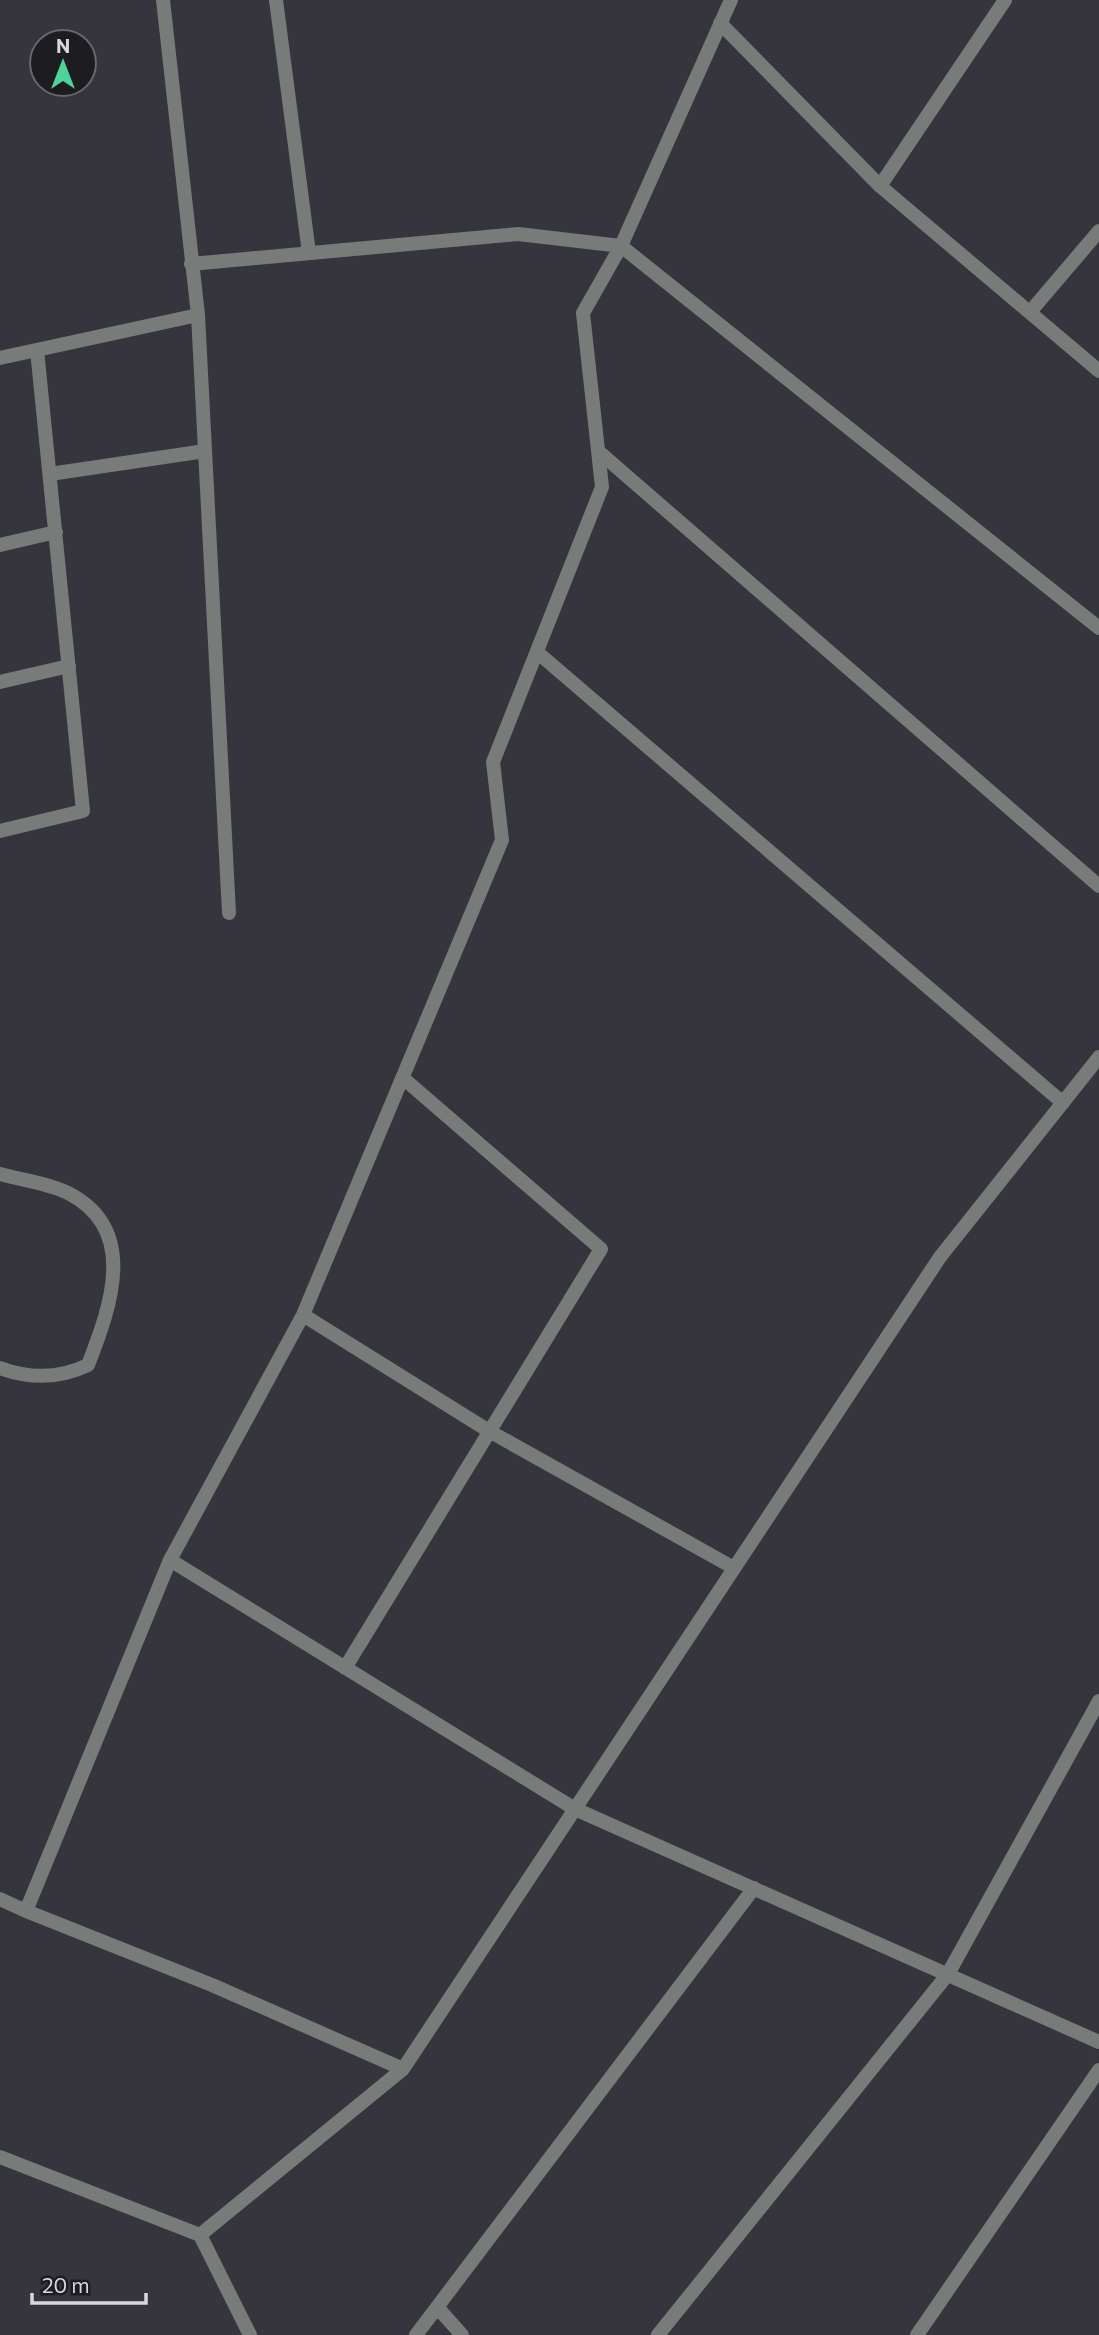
<svg xmlns="http://www.w3.org/2000/svg" width="1099" height="2335" font-family="Commissioner,sans-serif">
  <style>
    .lines { fill: none; stroke-linecap: round; stroke-linejoin: round }
    .street { stroke: #777b79; stroke-width: 14 }
  </style>
  <rect width="100%" height="100%" fill="#36353e"/>
  <g class="lines">
    <path class="street" d="M276,0l33,253
      M731,0l-110,246 -38,67 19,174 -109,275 9,78 -199,475 -133,245 -144,351 186,74 191,84 537,-812 159,-200
      M720,23l160,163 219,185
      M880,186l125,-186
      M191,264l327,-30 103,12 478,382
      M1030,312l69,-81
      M198,315l31,598
      M0,358l198,-43 -35,-315
      M598,451l501,435
      M50,474l155,-23
      M0,545l56,-13
      M537,652l526,451
      M0,682l69,-16
      M0,831l83,-20 -46,-461
      M0,1174c21,6 48,9 68,19 71,36 43,113 20,172 -29,14 -58,14 -88,3
      M303,1315l186,116 245,137
      M170,1560l405,249 524,233
      M345,1668l256,-419 -198,-171
      M0,1899l26,12
      M0,2157l200,78 203,-166
      M200,2235l50,100
      M437,2307l25,28
      M416,2335l338,-447
      M658,2335l290,-361 151,-273
      M917,2335l182,-265"/>
  </g>
  <g transform="translate(63 63)"><circle r="33" fill="#1d1d21" stroke="#67676c" stroke-width="2"/>
  <path d="M0-5L12 26L0 18L-12 26Z" fill="#4ed39a"/>
  <text y="-10" font-size="19" font-weight="bold" text-anchor="middle" fill="#d6d6dc">N</text>
  </g>
  <path d="M32 2293v10h114v-10" fill="none" stroke="#d6d6dc" stroke-width="3.5"/>
  <text x="42" y="2293" font-size="21" fill="#d6d6dc" stroke="#1d1d21" stroke-width="5" paint-order="stroke">20 m</text>
</svg>
